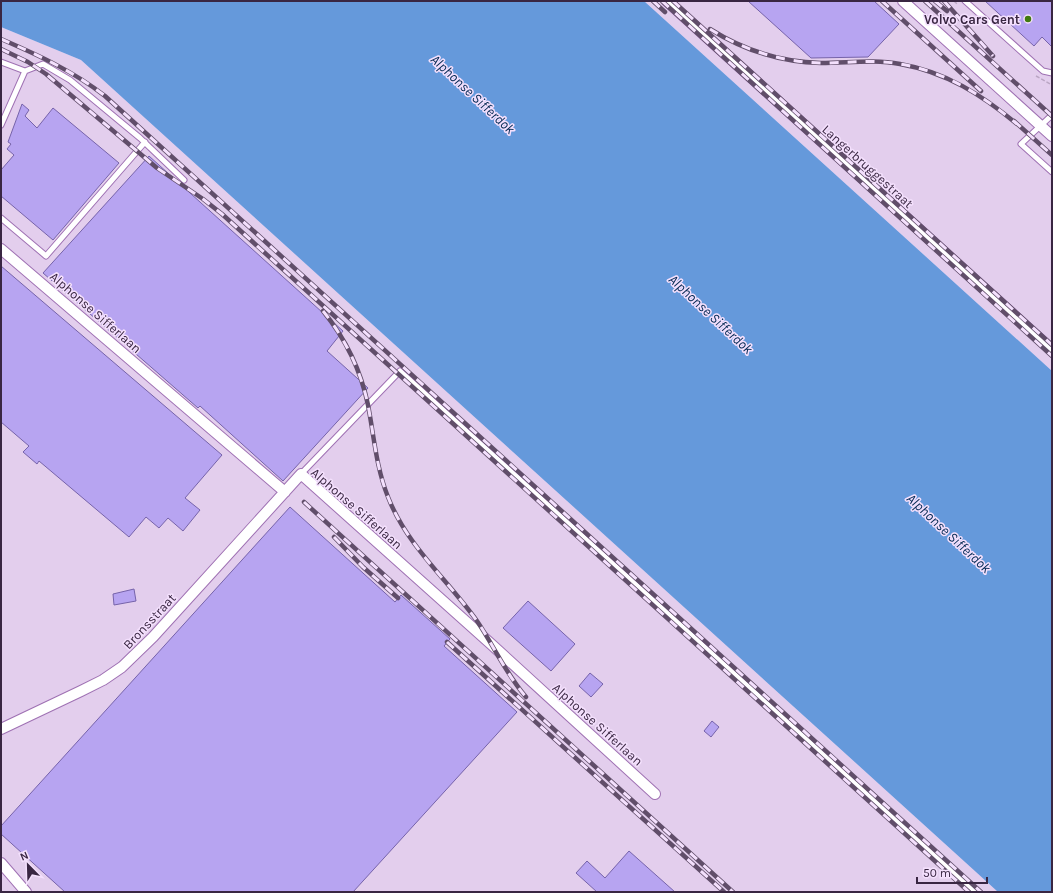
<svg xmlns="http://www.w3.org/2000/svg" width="1053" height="893" font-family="Karla,sans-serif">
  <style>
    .built { fill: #e3ceed }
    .water { fill: #6599db }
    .building { fill: #b7a4f1; stroke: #7663aa }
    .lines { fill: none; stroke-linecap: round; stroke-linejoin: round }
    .lane-casing { stroke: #9f71b3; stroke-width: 7 }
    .street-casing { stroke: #9f71b3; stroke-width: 12 }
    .path { stroke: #baa6c3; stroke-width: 1.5; stroke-dasharray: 4 2; stroke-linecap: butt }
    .lane { stroke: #fff; stroke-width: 5 }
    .street { stroke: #fff; stroke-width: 10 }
    .rail-casing { stroke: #614e6a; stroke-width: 4.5 }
    .rail { stroke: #f4e0fd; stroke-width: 3; stroke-dasharray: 9; stroke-linecap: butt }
    .poi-dot { fill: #407a10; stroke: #f4e0fd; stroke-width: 1.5 }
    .labels { text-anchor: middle; stroke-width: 3; stroke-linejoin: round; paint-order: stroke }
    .poi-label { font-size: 13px; font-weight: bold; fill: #392642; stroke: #f4e0fd; text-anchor: end }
    .street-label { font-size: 13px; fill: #392642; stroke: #f4e0fd }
    .water-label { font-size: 14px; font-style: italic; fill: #052a54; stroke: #f4e0fd }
  </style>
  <rect width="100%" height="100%" fill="#f4e0fd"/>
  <path class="built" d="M644,1h408v370z
    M1,27l80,33 917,832h-997z"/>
  <path class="water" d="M1,1h643l408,370v521h-54l-917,-832 -80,-33z"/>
  <path class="building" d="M748,1h126l25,23 -31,33 -57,1z
    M985,1h67v46l-10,-10 -8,9z
    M22,104l7,6 -4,6 12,12 16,-20 66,55 -66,77 -52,-44v-26l13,-15 -7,-6 4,-5 -3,-2z
    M149,156l194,175 -16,20 41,37 -85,93 -83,-75 -2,2 -155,-135z
    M1,266l221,189 -37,43 15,12 -17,21 -15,-13 -9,10 -13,-11 -17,20 -90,-76 -2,3 -14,-12 6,-6 -28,-24z
    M290,507l105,95 6,-7 49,44 -6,7 73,66 -164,180h-288l-64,-58v-8z
    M134,589l2,12 -22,4 -1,-11z
    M528,601l47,43 -24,27 -48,-43z
    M590,673l13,11 -12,13 -12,-11z
    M712,721l7,6 -8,10 -7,-6z
    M629,851l46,41h-78l-21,-19 11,-12 18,17z"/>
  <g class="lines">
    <g class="lane-casing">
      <path id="lane" d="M965,1l78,70 9,2
        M1,62l24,9 -24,54
        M25,71l18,-7 27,16 70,58 44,42
        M1052,115l-31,29 31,28
        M1,218l45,38 99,-114
        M301,474l99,-103 575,521"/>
    </g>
    <g class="street-casing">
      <path id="street" d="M667,1l385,349
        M903,1l149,135
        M1,249l284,243
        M1,729l80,-38 22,-11 19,-13 31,-30 148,-163 190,170 164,150
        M1,863l25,29"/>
    </g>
    <path class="path" d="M954,1l4,4
      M1036,76l16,9"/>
    <use href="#lane" class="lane"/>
    <use href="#street" class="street"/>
    <g class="rail-casing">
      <path id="rail" d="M653,1l12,11
        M662,1l390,355
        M673,1l379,344
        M882,1l99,90
        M925,1l127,115
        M935,1l12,10
        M944,1l49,55
        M710,29c33,21 72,33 111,34 27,0 53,-4 79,1 46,8 82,31 117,60
        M1,39c37,16 72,32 104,57l876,796
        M1,49l27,13 18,12 111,94 46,31 19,15 747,678
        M1014,121l38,34
        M323,311c22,27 38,60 45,94 6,31 8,62 20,92 19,49 59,82 89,124 17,25 29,53 49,76
        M304,502l429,390
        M334,537l29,30 35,31
        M447,642l277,250"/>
    </g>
    <use href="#rail" class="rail"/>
  </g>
  <circle class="poi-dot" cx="1028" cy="19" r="4"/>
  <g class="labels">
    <g class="poi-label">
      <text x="1020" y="24">Volvo Cars Gent</text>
    </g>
    <g class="street-label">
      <text transform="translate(868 166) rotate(42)" y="5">Langerbruggestraat</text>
      <text transform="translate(96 312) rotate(41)" y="5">Alphonse Sifferlaan</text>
      <text transform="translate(357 508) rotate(41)" y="5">Alphonse Sifferlaan</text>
      <text transform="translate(149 621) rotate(-47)" y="5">Bronsstraat</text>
      <text transform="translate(598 724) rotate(42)" y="5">Alphonse Sifferlaan</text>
    </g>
    <g class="water-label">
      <text transform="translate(473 94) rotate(43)" y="5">Alphonse Sifferdok</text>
      <text transform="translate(711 314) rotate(43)" y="5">Alphonse Sifferdok</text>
      <text transform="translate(949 533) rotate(43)" y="5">Alphonse Sifferdok</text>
    </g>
  </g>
  <rect width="1053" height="893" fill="none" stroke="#392642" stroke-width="4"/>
  <g transform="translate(28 865) rotate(337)" stroke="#f4e0fd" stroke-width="3" paint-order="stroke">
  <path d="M0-3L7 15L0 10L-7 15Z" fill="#392642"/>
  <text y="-6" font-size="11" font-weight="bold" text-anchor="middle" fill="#392642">N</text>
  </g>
  <path d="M917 877v6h70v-6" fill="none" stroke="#392642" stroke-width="2"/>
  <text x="923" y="877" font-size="12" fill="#392642" stroke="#f4e0fd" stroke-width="3" paint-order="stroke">50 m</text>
</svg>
